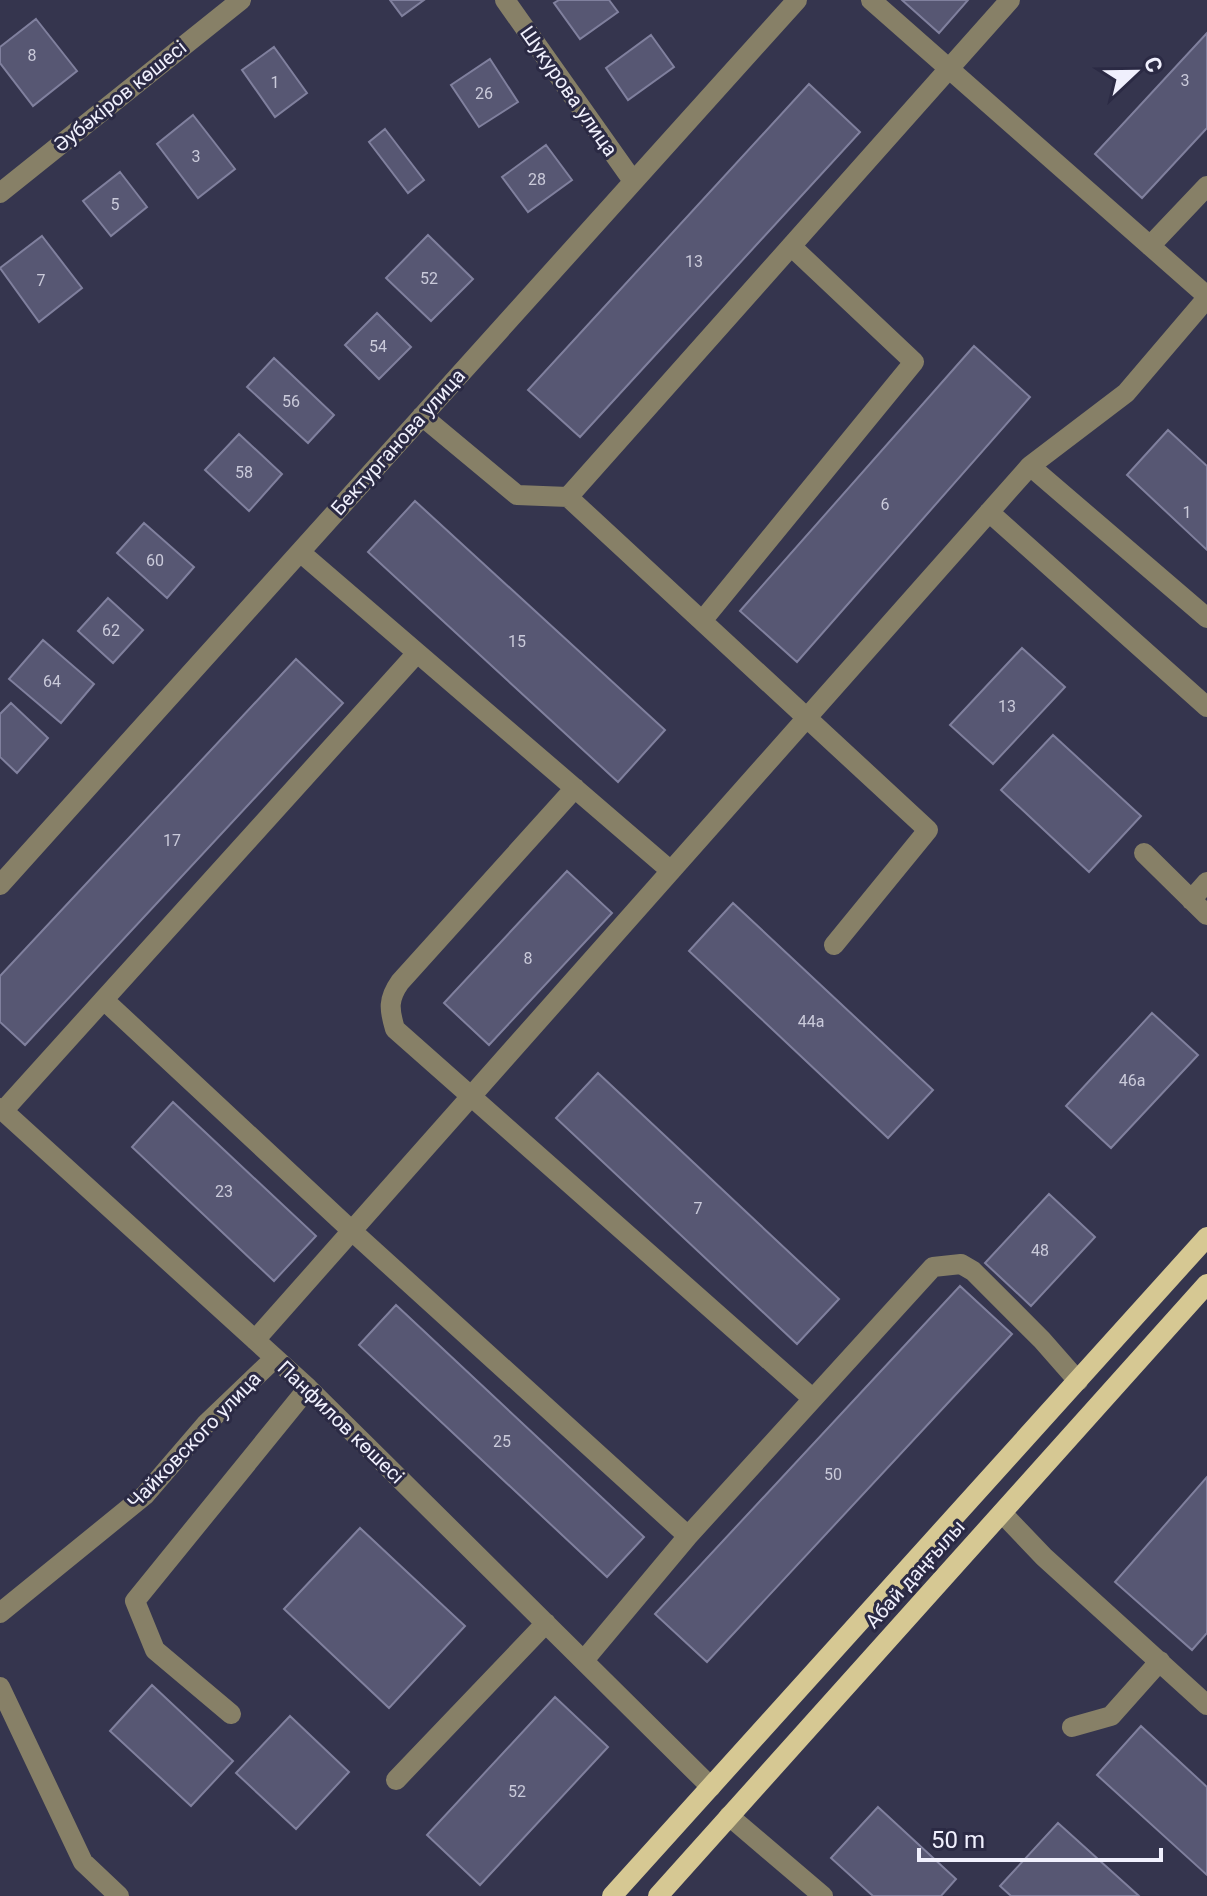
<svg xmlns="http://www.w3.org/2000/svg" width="1207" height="1896" font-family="Roboto,sans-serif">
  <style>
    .building { fill: #575773; stroke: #80809e; stroke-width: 2 }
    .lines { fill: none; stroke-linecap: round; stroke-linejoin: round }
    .minor { stroke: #878067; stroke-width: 20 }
    .major { stroke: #d6c893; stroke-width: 20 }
    .labels { text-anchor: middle; stroke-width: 6; stroke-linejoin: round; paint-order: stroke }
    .number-label { font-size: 16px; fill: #cacada }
    .street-label { font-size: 20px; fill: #f0f0fd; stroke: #2b2a44 }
  </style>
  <rect width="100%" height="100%" fill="#35354e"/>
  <path class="building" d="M390,0h34l-22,16z
    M559,0h50l9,12 -38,27 -26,-36z
    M902,0h66l-29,33z
    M36,19l41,52 -44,35 -33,-43v-16z
    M1207,33v95l-65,70 -47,-44z
    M651,35l23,32 -46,33 -22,-32z
    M274,47l33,46 -32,24 -33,-47z
    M490,59l28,43 -39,25 -28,-42z
    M809,84l51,48 -280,305 -52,-47z
    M193,115l42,54 -37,29 -41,-54z
    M385,129l39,51 -16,13 -39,-51z
    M546,145l26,35 -44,32 -26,-35z
    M120,172l27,35 -36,29 -28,-35z
    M428,235l45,44 -42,42 -45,-43z
    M42,236l40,52 -43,34 -39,-54z
    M377,313l34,34 -32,32 -34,-34z
    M974,346l56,51 -233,265 -57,-51z
    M274,358l60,57 -26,28 -61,-56z
    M1168,430l39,36v84l-80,-75z
    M239,434l43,40 -33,37 -44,-41z
    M415,501l250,229 -47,52 -250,-230z
    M144,523l50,44 -27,31 -50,-45z
    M108,598l35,32 -30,33 -35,-32z
    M43,640l51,44 -33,39 -52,-44z
    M1022,648l43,39 -72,77 -43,-39z
    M296,659l47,44 -318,342 -25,-23v-46z
    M11,703l37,35 -31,35 -17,-16v-43z
    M1053,735l88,81 -52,56 -88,-82z
    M567,871l45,42 -123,132 -45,-42z
    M733,903l200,187 -45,48 -199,-187z
    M1152,1013l46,42 -87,93 -45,-42z
    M598,1073l241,226 -42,45 -241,-226z
    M173,1102l143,134 -42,45 -142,-134z
    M1049,1194l46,43 -64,69 -46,-43z
    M960,1286l52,48 -305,328 -52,-48z
    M396,1305l248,232 -37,40 -248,-232z
    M1207,1477v156l-15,17 -77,-68z
    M360,1528l105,98 -76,82 -105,-99z
    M152,1685l81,76 -42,45 -81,-75z
    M555,1697l53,50 -128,138 -53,-50z
    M290,1716l59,56 -53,57 -60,-56z
    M1141,1726l66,61v88l-110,-100z
    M878,1807l78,72 -15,17h-68l-42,-38z
    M1058,1823l81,73h-128l-11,-10z"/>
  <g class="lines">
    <path class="minor" d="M505,0l128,181
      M871,0l336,296
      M0,193l241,-193
      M1150,246l57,-60
      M422,416l95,79 51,2 360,333 -94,115
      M1030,466l177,152
      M568,497l442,-497
      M989,512l218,195
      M300,552l371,319
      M702,621l212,-259 -123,-116
      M575,788l-175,194c-12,17 -11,27 -5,47l417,369
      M1144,853l63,62
      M0,885l797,-885
      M1191,900l16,-18
      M104,1000l248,231 336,305
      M0,1108l308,280 403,399
      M3,1111l414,-458
      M255,1340l775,-874 96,-73 81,-95
      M1002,1513l42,44 163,148
      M0,1613l145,-118 61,-71 69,-66
      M585,1659l103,-123 245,-269 28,-3 12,7 69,69 36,41
      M0,1687l83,175 36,34
      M231,1714l-76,-64 -20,-49 173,-213
      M1072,1727l39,-11 49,-55
      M396,1780l150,-157
      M729,1816l94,80"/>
    <path class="major" d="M612,1896l595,-659
      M658,1896l549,-612"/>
  </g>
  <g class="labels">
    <g class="number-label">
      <text x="32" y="61">8</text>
      <text x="1185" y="86">3</text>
      <text x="275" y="88">1</text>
      <text x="484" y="99">26</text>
      <text x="196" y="162">3</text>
      <text x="537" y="185">28</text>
      <text x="115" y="210">5</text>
      <text x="694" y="267">13</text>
      <text x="429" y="284">52</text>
      <text x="41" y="286">7</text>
      <text x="378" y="352">54</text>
      <text x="291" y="407">56</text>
      <text x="244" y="478">58</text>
      <text x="885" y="510">6</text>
      <text x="1187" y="518">1</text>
      <text x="155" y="566">60</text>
      <text x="111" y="636">62</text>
      <text x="517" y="647">15</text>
      <text x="52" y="687">64</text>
      <text x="1007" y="712">13</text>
      <text x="172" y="846">17</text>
      <text x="528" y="964">8</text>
      <text x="811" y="1027">44а</text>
      <text x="1132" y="1086">46а</text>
      <text x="224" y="1197">23</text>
      <text x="698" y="1214">7</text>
      <text x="1040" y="1256">48</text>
      <text x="502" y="1447">25</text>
      <text x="833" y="1480">50</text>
      <text x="517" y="1797">52</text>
    </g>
    <g class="street-label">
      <text transform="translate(569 91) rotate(55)" y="7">Шукурова улица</text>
      <text transform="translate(120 96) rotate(-39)" y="7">Әубәкіров көшесі</text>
      <text transform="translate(398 442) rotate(-48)" y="7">Бектурганова улица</text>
      <text transform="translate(341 1422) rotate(44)" y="7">Панфилов көшесі</text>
      <text transform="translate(194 1440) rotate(-46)" y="7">Чайковского улица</text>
      <text transform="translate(915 1574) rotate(-48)" y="7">Абай даңғылы</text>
    </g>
  </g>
  <g transform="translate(1135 72) rotate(68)" stroke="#2b2a44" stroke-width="6" paint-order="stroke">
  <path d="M0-6L14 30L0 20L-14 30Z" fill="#f0f0fd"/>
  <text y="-12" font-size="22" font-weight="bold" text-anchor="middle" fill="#f0f0fd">С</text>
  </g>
  <path d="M919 1848v12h242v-12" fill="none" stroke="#f0f0fd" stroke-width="4"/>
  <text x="931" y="1848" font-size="24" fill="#f0f0fd" stroke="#2b2a44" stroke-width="6" paint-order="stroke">50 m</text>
</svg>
